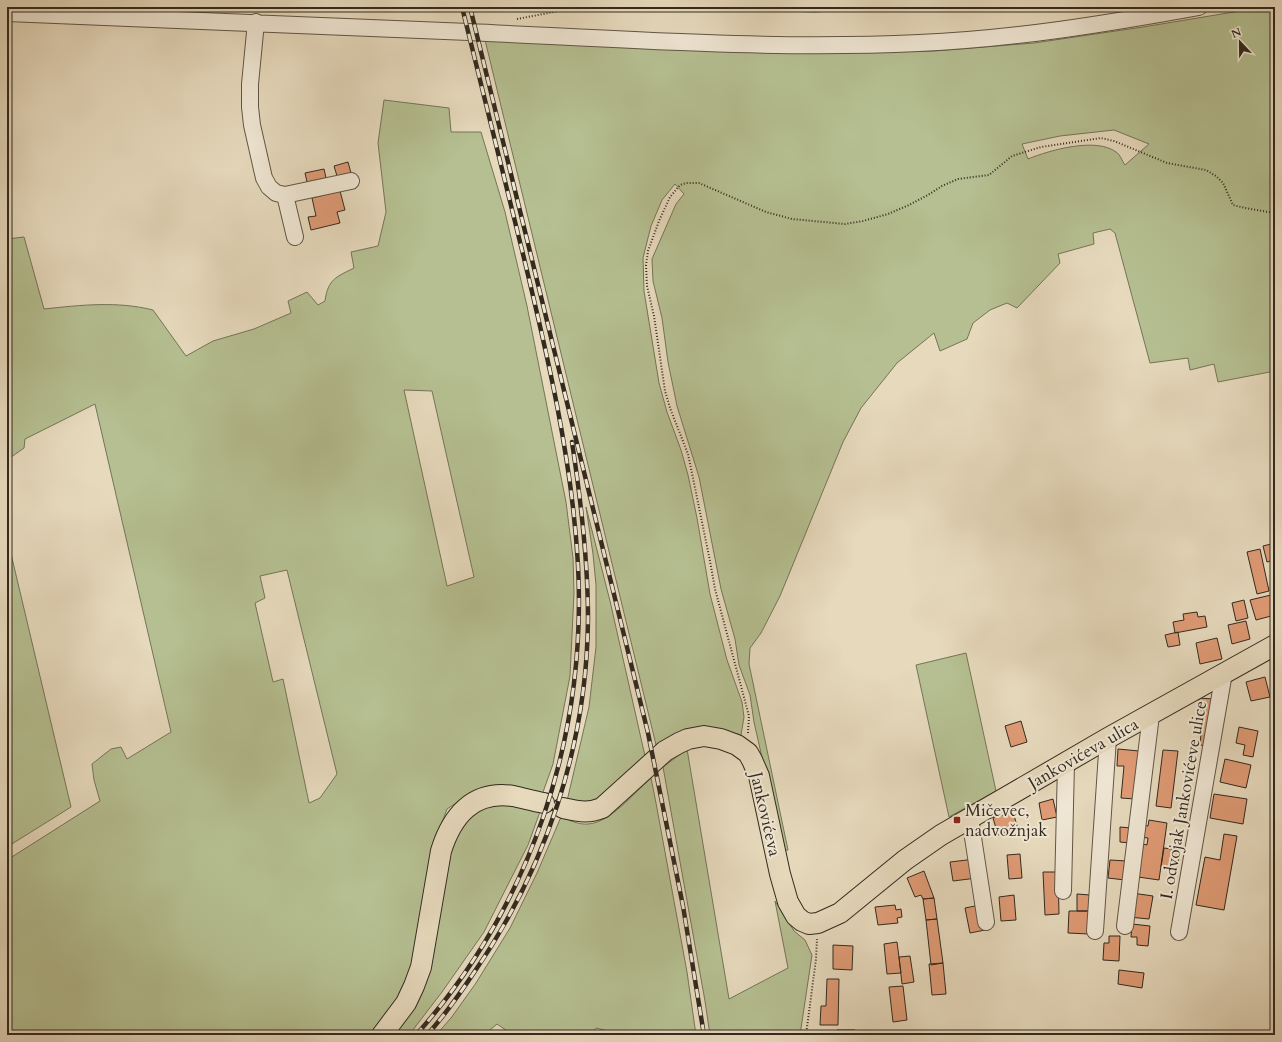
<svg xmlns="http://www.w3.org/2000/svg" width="1282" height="1042" font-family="Cardo,serif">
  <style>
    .green { fill: #b5bf91; stroke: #747458; fill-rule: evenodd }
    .building { fill: #df9b75; stroke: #332a1f }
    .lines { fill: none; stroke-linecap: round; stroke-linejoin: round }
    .minor-casing { stroke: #605646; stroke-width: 18 }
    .major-casing { stroke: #332a1f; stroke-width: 22 }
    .path { stroke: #332a1f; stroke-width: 2; stroke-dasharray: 1 2; stroke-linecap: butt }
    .minor { stroke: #efe6d3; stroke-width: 16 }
    .major { stroke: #e6d9bc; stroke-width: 20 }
    .rail-casing { stroke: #332a1f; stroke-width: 4.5 }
    .rail { stroke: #efe6d3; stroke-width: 3; stroke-dasharray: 9; stroke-linecap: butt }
    .poi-dot { fill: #8f2418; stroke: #efe6d3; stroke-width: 1.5 }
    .labels { text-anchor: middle; stroke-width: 4; stroke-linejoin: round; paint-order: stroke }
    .street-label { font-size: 17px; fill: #332a1f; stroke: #efe6d3 }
    .poi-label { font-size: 17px; fill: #332a1f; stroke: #efe6d3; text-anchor: start }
  </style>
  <rect width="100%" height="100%" fill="#e6d9bc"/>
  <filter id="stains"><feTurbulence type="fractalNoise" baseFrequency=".005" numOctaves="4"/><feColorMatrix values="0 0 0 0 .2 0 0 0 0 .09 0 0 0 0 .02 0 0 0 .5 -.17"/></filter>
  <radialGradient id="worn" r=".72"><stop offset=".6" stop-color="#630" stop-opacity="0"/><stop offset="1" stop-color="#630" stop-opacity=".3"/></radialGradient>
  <path class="green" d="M697,7h205l-88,5z
    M1264,7h11v364l-57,11 -4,-18 -24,6 -2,-12 -38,5 -35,-130 -5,-4 -17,4 1,11 -36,10 2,9 -43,45 -10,-5 -17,7 -17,13 -6,16 -27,12 -6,-18 -37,30 -36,45 -18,34 -63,154 -19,37 -11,15 -1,16 39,186 -5,1 -29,-129 -4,-27 -11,-30 -4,-26 -14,-50 -22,-112 -22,-71 -9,-44 -6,-44 -9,-37 -1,-22 24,-55 8,-10 -9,-10 -13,16 -11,26 -8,32 1,33 15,92 8,29 14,38 7,25 9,43 13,76 17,66 15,42 2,15 -3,18 -22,-6 -62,20 -172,-709 324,13 125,-2 100,-8 109,-16zM1114,130l35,14 -24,21c-3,-4 -5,-11 -9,-13 -20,-15 -66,-2 -88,7l-6,-15 38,-8z
    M384,100l65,8 2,24h30l24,80 22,94 39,196 7,56 1,35 -4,83 -17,88 -11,31h-74l-21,14 -14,38 -15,103 -21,51 -13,20 -14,14h-363v-175l93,-59 -6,-21 -2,-16 19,-15 10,-2 6,12 44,-27 -76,-328 -70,35 -1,9 -17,12v-221l17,-2 20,72c37,-4 73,-8 109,1l33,46 27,-15 41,-12 37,-16 -3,-12 19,-9 11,13 7,-4c3,-22 11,-24 29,-33l-3,-16 27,-6 8,-34 -8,-69zM404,390l28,1 42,186 -27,9zM287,570l50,204 -17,24 -11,5 -26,-124 -10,3 -18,-79 10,-5 -5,-22z
    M586,507l24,94 35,155c-15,15 -41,46 -62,47 -5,0 -11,-2 -16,-2l22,-94 7,-60v-62l-3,-31z
    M7,537l64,270 -64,40z
    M966,653l30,138 -47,26 -33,-152z
    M687,749l42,250 59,-31 -13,-67 19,30 11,9 7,15 -12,80h-90l-5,-34 -42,-234z
    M651,778l5,25 31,169 9,63h-83l-1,-3 -16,-4 -5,7h-78l-16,-11 -13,11h-48l15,-17 25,-35 34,-55 27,-55 24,-56c8,3 18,8 27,7 22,-1 47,-32 63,-46z
    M501,803l40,6 -13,36 -44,87 -42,60 -33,43h-19l57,-180 12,-26 19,-21z"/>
  <path class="building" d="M348,162l3,11 -14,3 -3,-10z
    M324,169l2,9 -19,4 -2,-9z
    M340,191l5,19 -8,2 3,11 -29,7 -3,-13 8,-1 -4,-18z
    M1275,543v17l-8,2 -4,-16z
    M1260,549l9,42 -12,3 -10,-42z
    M1271,595l4,20 -19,5 -6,-20z
    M1244,600l4,18 -12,3 -4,-18z
    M1197,612l1,5 7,-1 2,11 -32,6 -2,-11 11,-2 -1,-6z
    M1246,621l4,18 -18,5 -4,-19z
    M1178,632l2,13 -12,2 -3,-12z
    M1217,638l5,21 -22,5 -4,-21z
    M1265,677l5,20 -19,4 -5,-19z
    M1199,698l15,1 -5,47 -9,-1 3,-34 -5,-1z
    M1021,721l6,21 -16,5 -6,-21z
    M1239,727l19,4 -5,26 -10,-2 2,-10 -9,-2z
    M1118,749l21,2 -4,48 -14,-1 3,-32h-7z
    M1163,750l15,1 -7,57 -15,-2z
    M1225,759l26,6 -5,23 -26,-6z
    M1214,794l33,5 -4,25 -33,-6z
    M1053,799l4,18 -15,3 -3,-17z
    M1013,812l5,17 -20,6 -5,-17z
    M1149,820l18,3 -8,57 -21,-3 5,-33 4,1 1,-7 -10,-1 2,-12 8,1z
    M1120,827l11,1 -1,15 -10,-1z
    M1224,834l13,2 -13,74 -28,-5 9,-48 15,3z
    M1164,848l16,2 -3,20 -16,-3z
    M1020,854l2,24 -13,1 -2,-24z
    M975,859l2,19 -24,3 -3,-19z
    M1110,860l17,1 -2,19 -17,-2z
    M924,871l10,27 -11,1 -2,-4 -6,2 -8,-19z
    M1043,872h15l1,42 -14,1z
    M1132,893l21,3 -4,23 -20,-2z
    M1077,894l13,1 -1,16h-12z
    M1014,895l2,25 -15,1 -2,-24z
    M934,898l3,21 -11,1 -3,-21z
    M895,905l1,5 5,-1 1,8 -5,1 1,5 -20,2 -3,-18z
    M980,905l5,25 -15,3 -5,-25z
    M1069,911h20v23l-21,-1z
    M937,919l6,44 -12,2 -5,-45z
    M1132,924l18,2 -2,20 -11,-1v-8h-6z
    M1109,936h11l-1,25 -16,-1 1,-17h5z
    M897,942l4,31 -14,1 -3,-30z
    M833,945l20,1 -1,24 -19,-1z
    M910,956l4,26 -12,2 -3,-27z
    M943,963l3,31 -14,1 -3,-31z
    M1119,970l25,3 -2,15 -24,-4z
    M827,979h12l-1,46h-18l1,-19h5z
    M903,986l4,34 -14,2 -4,-35z
    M837,1030h18v5h-18z"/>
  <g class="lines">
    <g class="minor-casing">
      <path id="minor" d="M7,13c154,7 308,12 462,19 150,7 300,18 450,11 94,-4 187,-19 280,-36
        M256,22l-6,62v23l2,18 12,53 5,9 7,6 9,2 10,42
        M285,195l66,-14
        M970,818l16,104
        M1063,891l3,-128
        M1125,926l26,-211
        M1095,931l13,-193
        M1179,932l45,-259"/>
    </g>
    <g class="major-casing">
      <path id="major" d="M563,808c15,3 24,6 39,0l63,-57 14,-8 9,-4 16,-3 17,3 16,6 11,8 4,7 7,16 21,98 8,28 8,14 6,5 7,3 9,-1 22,-10 65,-53 36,-25 167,-97 167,-93
        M382,1035l24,-32 8,-17 7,-19 20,-116c11,-35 32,-61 72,-55 10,2 20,5 31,7"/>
    </g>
    <path class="path" d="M517,19l42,-8 46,-4
      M748,733l1,-17 -34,-127 -5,-28 -22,-107 -18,-46 -5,-17 -11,-75 -7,-30 -1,-21 2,-14 11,-30 11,-24 10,-12 6,-2h13l67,29 26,7 53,5 18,-3 25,-7 21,-9 19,-10 14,-9 16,-7 31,-4 23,-19 29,-9 60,-9 13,3 53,22 39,7 10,6 7,7 10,22 12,3 30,5
      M806,1035l10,-76 1,-20"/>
    <use href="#minor" class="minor"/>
    <use href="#major" class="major"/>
    <g class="rail-casing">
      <path id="rail" d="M470,7l178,726 35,173 21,129
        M416,1035c115,-129 171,-298 162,-470 -6,-107 -31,-212 -56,-315 -20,-81 -40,-162 -60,-243
        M427,1035c17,-19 32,-40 46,-61 72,-104 114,-227 115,-355 0,-59 -7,-118 -16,-177"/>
    </g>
    <use href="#rail" class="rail"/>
  </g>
  <rect class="poi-dot" x="953" y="816" width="8" height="8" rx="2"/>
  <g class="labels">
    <g class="street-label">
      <text transform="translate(1083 753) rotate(-30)" y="6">Jankovićeva ulica</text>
      <text transform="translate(1183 800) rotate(-80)" y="6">I. odvojak Jankovićeve ulice</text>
      <text transform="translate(766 814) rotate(77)" y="6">Jankovićeva</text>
    </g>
    <g class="poi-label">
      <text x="965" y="816">Mičevec,<tspan x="965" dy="20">nadvožnjak</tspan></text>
    </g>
  </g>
  <rect width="1282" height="1042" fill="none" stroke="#e6d9bc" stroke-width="24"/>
  <rect x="8" y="8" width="1266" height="1026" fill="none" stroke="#332a1f" stroke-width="2"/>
  <rect x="12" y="12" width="1258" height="1018" fill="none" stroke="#332a1f"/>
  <g transform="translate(1240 42) rotate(338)" stroke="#efe6d3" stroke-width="3" paint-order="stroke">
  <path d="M0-3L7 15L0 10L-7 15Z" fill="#332a1f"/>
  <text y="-6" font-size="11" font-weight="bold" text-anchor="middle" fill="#332a1f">N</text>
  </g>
  <rect width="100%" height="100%" filter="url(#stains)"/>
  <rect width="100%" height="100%" fill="url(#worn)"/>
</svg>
